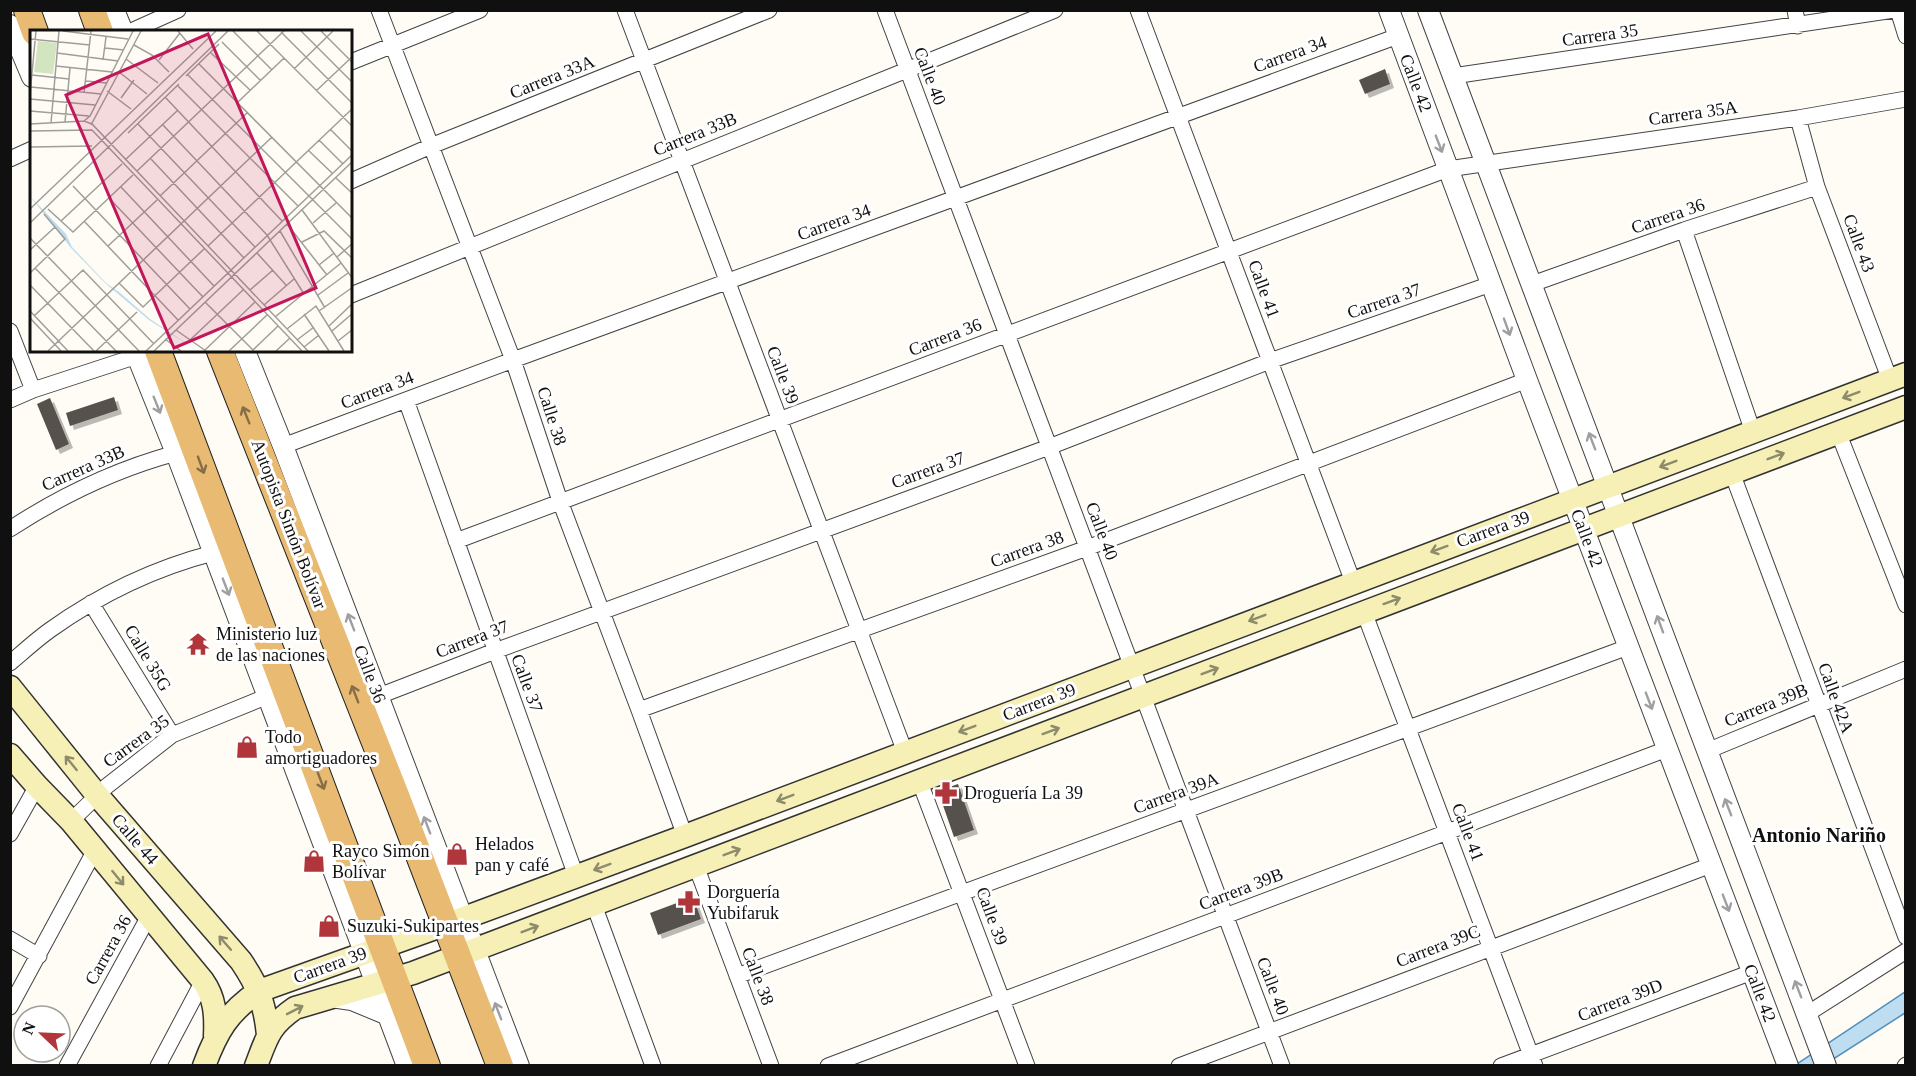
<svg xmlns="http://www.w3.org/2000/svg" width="1916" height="1076" font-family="Georgia,serif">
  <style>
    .water { fill: #beddf0; stroke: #4d90bf; stroke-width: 1.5 }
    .building { fill: #57514d; filter: url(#shadow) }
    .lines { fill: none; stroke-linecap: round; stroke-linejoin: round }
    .minor-casing { stroke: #434343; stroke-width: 17 }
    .tertiary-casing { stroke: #434343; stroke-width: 22 }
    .secondary-casing { stroke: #323232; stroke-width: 25 }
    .trunk-casing { stroke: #212121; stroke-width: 28 }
    .minor { stroke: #fff; stroke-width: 15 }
    .tertiary { stroke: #fff; stroke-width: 20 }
    .secondary { stroke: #f6f0b6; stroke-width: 22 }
    .trunk { stroke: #e8ba72; stroke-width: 26 }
    .oneway { stroke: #9f9f9f }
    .oneway2 { stroke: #8e8b6b }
    .oneway3 { stroke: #876e46 }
    .labels { text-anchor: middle; stroke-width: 6; stroke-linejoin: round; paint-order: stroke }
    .street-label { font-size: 18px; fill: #101010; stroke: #fff }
    .poi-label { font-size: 18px; fill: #101010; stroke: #fff; text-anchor: start }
    .neighbourhood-label { font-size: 20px; font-weight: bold; fill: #101010; stroke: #fff }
    .inset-road { fill: none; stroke: #9f9e99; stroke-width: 1.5 }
    .view { fill: #c2185b; fill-opacity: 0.15; stroke: #c2185b; stroke-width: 3 }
    .inset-edge { fill: none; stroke: #101010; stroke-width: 3 }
  </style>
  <defs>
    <filter id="shadow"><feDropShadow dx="4" dy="4" stdDeviation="0" flood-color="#0004"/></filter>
  </defs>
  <rect width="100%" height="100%" fill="#fefcf4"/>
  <path class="water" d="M1905,992v21l-81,52 -30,1z"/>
  <path class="building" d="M1385,69l5,15 -25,10 -6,-14z
    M114,397l4,13 -48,16 -4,-13z
    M50,398l19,46 -13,6 -19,-46z
    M958,784l16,46 -20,7 -16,-46z
    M693,897l8,22 -43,16 -8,-22z"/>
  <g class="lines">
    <g class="minor-casing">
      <path id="minor" d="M379,10l134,350 47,141 79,209 46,126
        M625,10l280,742
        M885,10l397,1056
        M1138,10l215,572
        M1795,10l3,16
        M1898,10l8,26
        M129,32l49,-22
        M351,62l129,-52
        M1453,76l441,-66
        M1798,118l19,69 73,193
        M10,159l22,-10
        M351,181l80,-35 338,-136
        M1684,230l69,202
        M1532,284l152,-54 133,-43
        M351,295l704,-285
        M10,331l23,59
        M10,400l23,-10 104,-34
        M406,400l170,476
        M1838,432l68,173
        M283,446l230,-86 885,-324
        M1732,473l174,464
        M10,529c52,-34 107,-60 166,-76
        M456,541l992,-372 350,-51 108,-19
        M91,603l81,132
        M1364,612l171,454
        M10,663c13,-11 26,-23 40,-33 49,-35 105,-62 163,-77
        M379,696l116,-45 554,-204 221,-86 221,-77
        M639,710l448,-162 440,-168
        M1707,751l199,-82
        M919,780l108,286
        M71,821l36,-35 65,-51 96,-39
        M10,834l27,-48
        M696,866l75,200
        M594,905l59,161
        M10,939l29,17
        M737,976l891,-329
        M10,1007l85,-157
        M1807,1014l99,-63
        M67,1066l82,-150
        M158,1066l45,-85
        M828,1066l839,-317
        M1179,1066l532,-201
        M1501,1066l251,-94
        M1905,1066l1,-1"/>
    </g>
    <g class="tertiary-casing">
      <path id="tertiary" d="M114,10l9,22
        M1389,10l138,370 261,686
        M1428,10l398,1056
        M10,25l22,52
        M135,351l41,102 231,613
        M245,351l38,95 236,620
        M331,997l21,3 41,17"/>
    </g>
    <g class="secondary-casing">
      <path id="secondary" d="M10,687l87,108 144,166c17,25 24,43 27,74
        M10,755l27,31 34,35 132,160c12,17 13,34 12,55
        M204,1066c13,-35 24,-54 55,-75l213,-76 213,-79 1221,-462
        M256,1066c11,-29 13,-40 39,-58l118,-35 1493,-566"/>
    </g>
    <g class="trunk-casing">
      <path id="trunk" d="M27,10l8,22
        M92,10l8,22
        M158,351l269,715
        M220,351l177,447 103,268"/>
    </g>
    <use href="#minor" class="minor"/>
    <use href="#tertiary" class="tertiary"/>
    <use href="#secondary" class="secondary"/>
    <use href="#trunk" class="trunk"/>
  </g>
  <defs><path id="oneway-shaft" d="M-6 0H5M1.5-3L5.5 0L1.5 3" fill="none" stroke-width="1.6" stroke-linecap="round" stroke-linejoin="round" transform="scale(1.5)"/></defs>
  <g class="oneway">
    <use href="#oneway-shaft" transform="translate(1439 144) rotate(69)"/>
    <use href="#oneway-shaft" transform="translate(1507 327) rotate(70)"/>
    <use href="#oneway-shaft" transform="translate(157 405) rotate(68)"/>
    <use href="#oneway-shaft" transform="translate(1592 441) rotate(-111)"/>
    <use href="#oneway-shaft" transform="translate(226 587) rotate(69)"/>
    <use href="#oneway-shaft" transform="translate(351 622) rotate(-111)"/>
    <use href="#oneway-shaft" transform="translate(1660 624) rotate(-110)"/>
    <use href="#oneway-shaft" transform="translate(1649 701) rotate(69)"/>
    <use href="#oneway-shaft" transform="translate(1728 807) rotate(-111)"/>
    <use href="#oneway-shaft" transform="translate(427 825) rotate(-111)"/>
    <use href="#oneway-shaft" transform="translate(1726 903) rotate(69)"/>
    <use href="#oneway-shaft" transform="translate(1798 989) rotate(-111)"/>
    <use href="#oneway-shaft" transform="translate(498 1011) rotate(-111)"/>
  </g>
  <g class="oneway2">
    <use href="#oneway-shaft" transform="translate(1851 395) rotate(159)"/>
    <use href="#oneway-shaft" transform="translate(1776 456) rotate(-21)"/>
    <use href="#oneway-shaft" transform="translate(1668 464) rotate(159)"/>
    <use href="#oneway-shaft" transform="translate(1439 549) rotate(160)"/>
    <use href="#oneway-shaft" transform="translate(1392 601) rotate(-20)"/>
    <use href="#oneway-shaft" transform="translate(1257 618) rotate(159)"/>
    <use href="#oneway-shaft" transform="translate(1210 671) rotate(-21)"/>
    <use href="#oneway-shaft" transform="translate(967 729) rotate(159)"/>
    <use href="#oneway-shaft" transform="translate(1051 731) rotate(-20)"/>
    <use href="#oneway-shaft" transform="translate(71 763) rotate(-129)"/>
    <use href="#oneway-shaft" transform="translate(785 798) rotate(159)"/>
    <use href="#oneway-shaft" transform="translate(732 852) rotate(-21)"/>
    <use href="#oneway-shaft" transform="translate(602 867) rotate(160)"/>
    <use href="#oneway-shaft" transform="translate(118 878) rotate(51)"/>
    <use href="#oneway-shaft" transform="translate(530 929) rotate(-21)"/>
    <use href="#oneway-shaft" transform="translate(225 943) rotate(-131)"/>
    <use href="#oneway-shaft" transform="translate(295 1010) rotate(-27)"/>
  </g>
  <g class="oneway3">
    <use href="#oneway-shaft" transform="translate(246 415) rotate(-112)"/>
    <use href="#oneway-shaft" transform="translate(201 465) rotate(70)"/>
    <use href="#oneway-shaft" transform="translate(355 694) rotate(-111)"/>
    <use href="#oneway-shaft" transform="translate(321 781) rotate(69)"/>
  </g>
  <defs>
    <g id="temple-bare" transform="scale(1.8)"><path d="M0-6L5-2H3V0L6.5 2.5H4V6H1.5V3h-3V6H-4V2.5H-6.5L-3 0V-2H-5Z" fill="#b1363b" stroke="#fff" stroke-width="2.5" paint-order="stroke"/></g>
    <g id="shop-bare" transform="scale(1.8)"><path d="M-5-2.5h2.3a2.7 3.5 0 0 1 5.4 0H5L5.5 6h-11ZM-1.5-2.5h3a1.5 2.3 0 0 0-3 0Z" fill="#b1363b" stroke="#fff" stroke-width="2.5" paint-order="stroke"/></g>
    <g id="pharmacy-bare" transform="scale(1.8)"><path d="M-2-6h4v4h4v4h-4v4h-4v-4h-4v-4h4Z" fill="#b1363b" stroke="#fff" stroke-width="2.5" paint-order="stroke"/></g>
  </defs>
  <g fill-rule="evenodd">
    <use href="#temple-bare" x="198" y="644"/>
    <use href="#shop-bare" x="247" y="747"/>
    <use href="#pharmacy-bare" x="946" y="793"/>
    <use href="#shop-bare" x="457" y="854"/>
    <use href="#shop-bare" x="314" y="861"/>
    <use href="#pharmacy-bare" x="689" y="902"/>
    <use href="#shop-bare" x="329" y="926"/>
  </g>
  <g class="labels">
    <g class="street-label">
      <text transform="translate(1600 35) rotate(-8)" y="6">Carrera 35</text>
      <text transform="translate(1290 54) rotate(-20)" y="6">Carrera 34</text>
      <text transform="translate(930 76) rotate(69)" y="6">Calle 40</text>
      <text transform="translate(552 77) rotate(-22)" y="6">Carrera 33A</text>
      <text transform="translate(1416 83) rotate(69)" y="6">Calle 42</text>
      <text transform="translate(1693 113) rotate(-8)" y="6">Carrera 35A</text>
      <text transform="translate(695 134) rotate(-22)" y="6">Carrera 33B</text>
      <text transform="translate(1668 216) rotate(-19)" y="6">Carrera 36</text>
      <text transform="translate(834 222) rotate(-20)" y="6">Carrera 34</text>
      <text transform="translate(1859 243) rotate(70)" y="6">Calle 43</text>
      <text transform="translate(1264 289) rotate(70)" y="6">Calle 41</text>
      <text transform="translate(1384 301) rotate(-19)" y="6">Carrera 37</text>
      <text transform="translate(945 337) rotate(-21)" y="6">Carrera 36</text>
      <text transform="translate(783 375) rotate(69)" y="6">Calle 39</text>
      <text transform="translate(377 390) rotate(-21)" y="6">Carrera 34</text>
      <text transform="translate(552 416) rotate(72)" y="6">Calle 38</text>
      <text transform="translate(83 468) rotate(-24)" y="6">Carrera 33B</text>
      <text transform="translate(928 470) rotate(-20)" y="6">Carrera 37</text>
      <text transform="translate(289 524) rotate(69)" y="6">Autopista Simón Bolívar</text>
      <text transform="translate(1493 529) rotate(-20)" y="6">Carrera 39</text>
      <text transform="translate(1102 531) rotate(69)" y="6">Calle 40</text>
      <text transform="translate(1587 538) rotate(69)" y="6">Calle 42</text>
      <text transform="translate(1027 549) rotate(-20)" y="6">Carrera 38</text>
      <text transform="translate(472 639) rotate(-21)" y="6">Carrera 37</text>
      <text transform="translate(148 658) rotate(59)" y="6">Calle 35G</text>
      <text transform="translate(370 674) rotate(69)" y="6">Calle 36</text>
      <text transform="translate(527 683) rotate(70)" y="6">Calle 37</text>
      <text transform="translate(1836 698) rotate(70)" y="6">Calle 42A</text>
      <text transform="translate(1039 702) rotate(-21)" y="6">Carrera 39</text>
      <text transform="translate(1766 705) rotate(-22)" y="6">Carrera 39B</text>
      <text transform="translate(136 741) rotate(-36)" y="6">Carrera 35</text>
      <text transform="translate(1176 793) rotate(-20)" y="6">Carrera 39A</text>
      <text transform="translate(1468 832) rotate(69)" y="6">Calle 41</text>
      <text transform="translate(135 839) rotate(49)" y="6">Calle 44</text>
      <text transform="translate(1241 889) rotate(-21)" y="6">Carrera 39B</text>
      <text transform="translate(992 916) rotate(70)" y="6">Calle 39</text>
      <text transform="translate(1438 946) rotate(-21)" y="6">Carrera 39C</text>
      <text transform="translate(108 950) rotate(-61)" y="6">Carrera 36</text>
      <text transform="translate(330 965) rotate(-20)" y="6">Carrera 39</text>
      <text transform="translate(758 976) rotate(69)" y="6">Calle 38</text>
      <text transform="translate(1273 986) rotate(69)" y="6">Calle 40</text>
      <text transform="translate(1760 993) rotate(69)" y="6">Calle 42</text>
      <text transform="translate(1620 1000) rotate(-21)" y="6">Carrera 39D</text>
    </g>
    <g class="poi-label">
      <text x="216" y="640">Ministerio luz<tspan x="216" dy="21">de las naciones</tspan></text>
      <text x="265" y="743">Todo<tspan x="265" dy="21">amortiguadores</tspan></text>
      <text x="964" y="799">Droguería La 39</text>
      <text x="475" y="850">Helados<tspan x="475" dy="21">pan y café</tspan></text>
      <text x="332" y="857">Rayco Simón<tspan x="332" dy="21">Bolívar</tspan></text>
      <text x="707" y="898">Dorguería<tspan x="707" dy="21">Yubifaruk</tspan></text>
      <text x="347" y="932">Suzuki-Sukipartes</text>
    </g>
    <g class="neighbourhood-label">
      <text x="1819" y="842">Antonio Nariño</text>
    </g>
  </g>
  <g transform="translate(30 30)">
    <rect width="322" height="322" fill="#fefcf4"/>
    <path d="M8,11l19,2 -4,31 -19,-2z" fill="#d3e5c0"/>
    <path d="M0,166l36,38 6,13 34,36 13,9 31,27 48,32 -49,-31 -44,-37 -34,-35z" fill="#beddf0"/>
    <path class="inset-road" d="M33,1l65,8M148,1l15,18M203,1l39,39M227,1l96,96M271,1l52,52M291,1l32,32M251,2l72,72M0,9l60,6M192,12l39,39M104,15l18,10 17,17M75,18l19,2M27,23l61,8M181,23l39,37M96,29l32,24M73,30l3,-23M129,30l21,-27M169,34l154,155M26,36l56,6M264,39l39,-38M89,42l28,22M2,45l37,4M158,45l165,165M156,46l33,-32M56,51l21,2M147,55l121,121M1,57l70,7M77,61l24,18M286,61l37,-35M54,63l7,-62M0,64l6,-63M135,67l117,124M91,68l13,-18M0,69l65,6M208,72l46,-44M0,81l59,5M54,91l6,-5 43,-85M35,92l5,-54M21,93l8,-92M0,94l54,-3 8,3 216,227M108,94l117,123M61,95l50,-94M133,95l104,110 37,59M300,99l23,23M0,101l62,-1 210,221M98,103l51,-49M289,110l24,24M0,117l62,-1M278,120l24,23M121,129l93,99M95,130l53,-50M107,141l147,-140M306,148l17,16M43,156l117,123M91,157l93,99M130,166l88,-84M79,168l94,99M0,179l186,-178M18,179l25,23 60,-57M272,180l51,69M31,191l61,-57M54,191l94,99M0,193l198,-192M283,193l23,-20M257,194l40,51M250,201l45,77M0,208l109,113M272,212l22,-11 29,28M78,216l49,-46M178,216l145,-138M0,220l25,-23M227,223l29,32M307,227l16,-14M289,235l15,-12M5,238l81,83M0,243l35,-34 -21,-25M89,253l24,24 61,-58M0,255l64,66M220,260l23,-20M288,265l30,-22M175,272l48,48M234,275l30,-26M0,281l38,40M289,281l34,-24M274,284l25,37M4,286l49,-46 71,74M245,287l66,-54M0,288l31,33M299,296l24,-23M257,299l29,-23 28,45M146,300l30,21M302,301l21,-18M135,309l16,12M160,310l53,-50M267,310l17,-13M308,311l15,-12M274,317l15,-12M175,320l50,-48M18,321l224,-214M66,321l41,-39M116,321l207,-197M124,321l199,-190M199,321l38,-36M222,321l26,-25M246,321l14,-13"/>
    <path class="view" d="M178,4l108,254 -142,60 -108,-253z"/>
    <rect width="322" height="322" class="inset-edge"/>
  </g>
  <rect width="1916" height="1076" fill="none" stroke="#101010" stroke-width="24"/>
  <g transform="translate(42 1034) rotate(293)"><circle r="28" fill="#ffffff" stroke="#9f9f9f" stroke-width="1.5"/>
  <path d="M0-4.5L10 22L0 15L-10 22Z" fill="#b1363b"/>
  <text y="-9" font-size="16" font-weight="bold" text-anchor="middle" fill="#101010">N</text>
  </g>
</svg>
